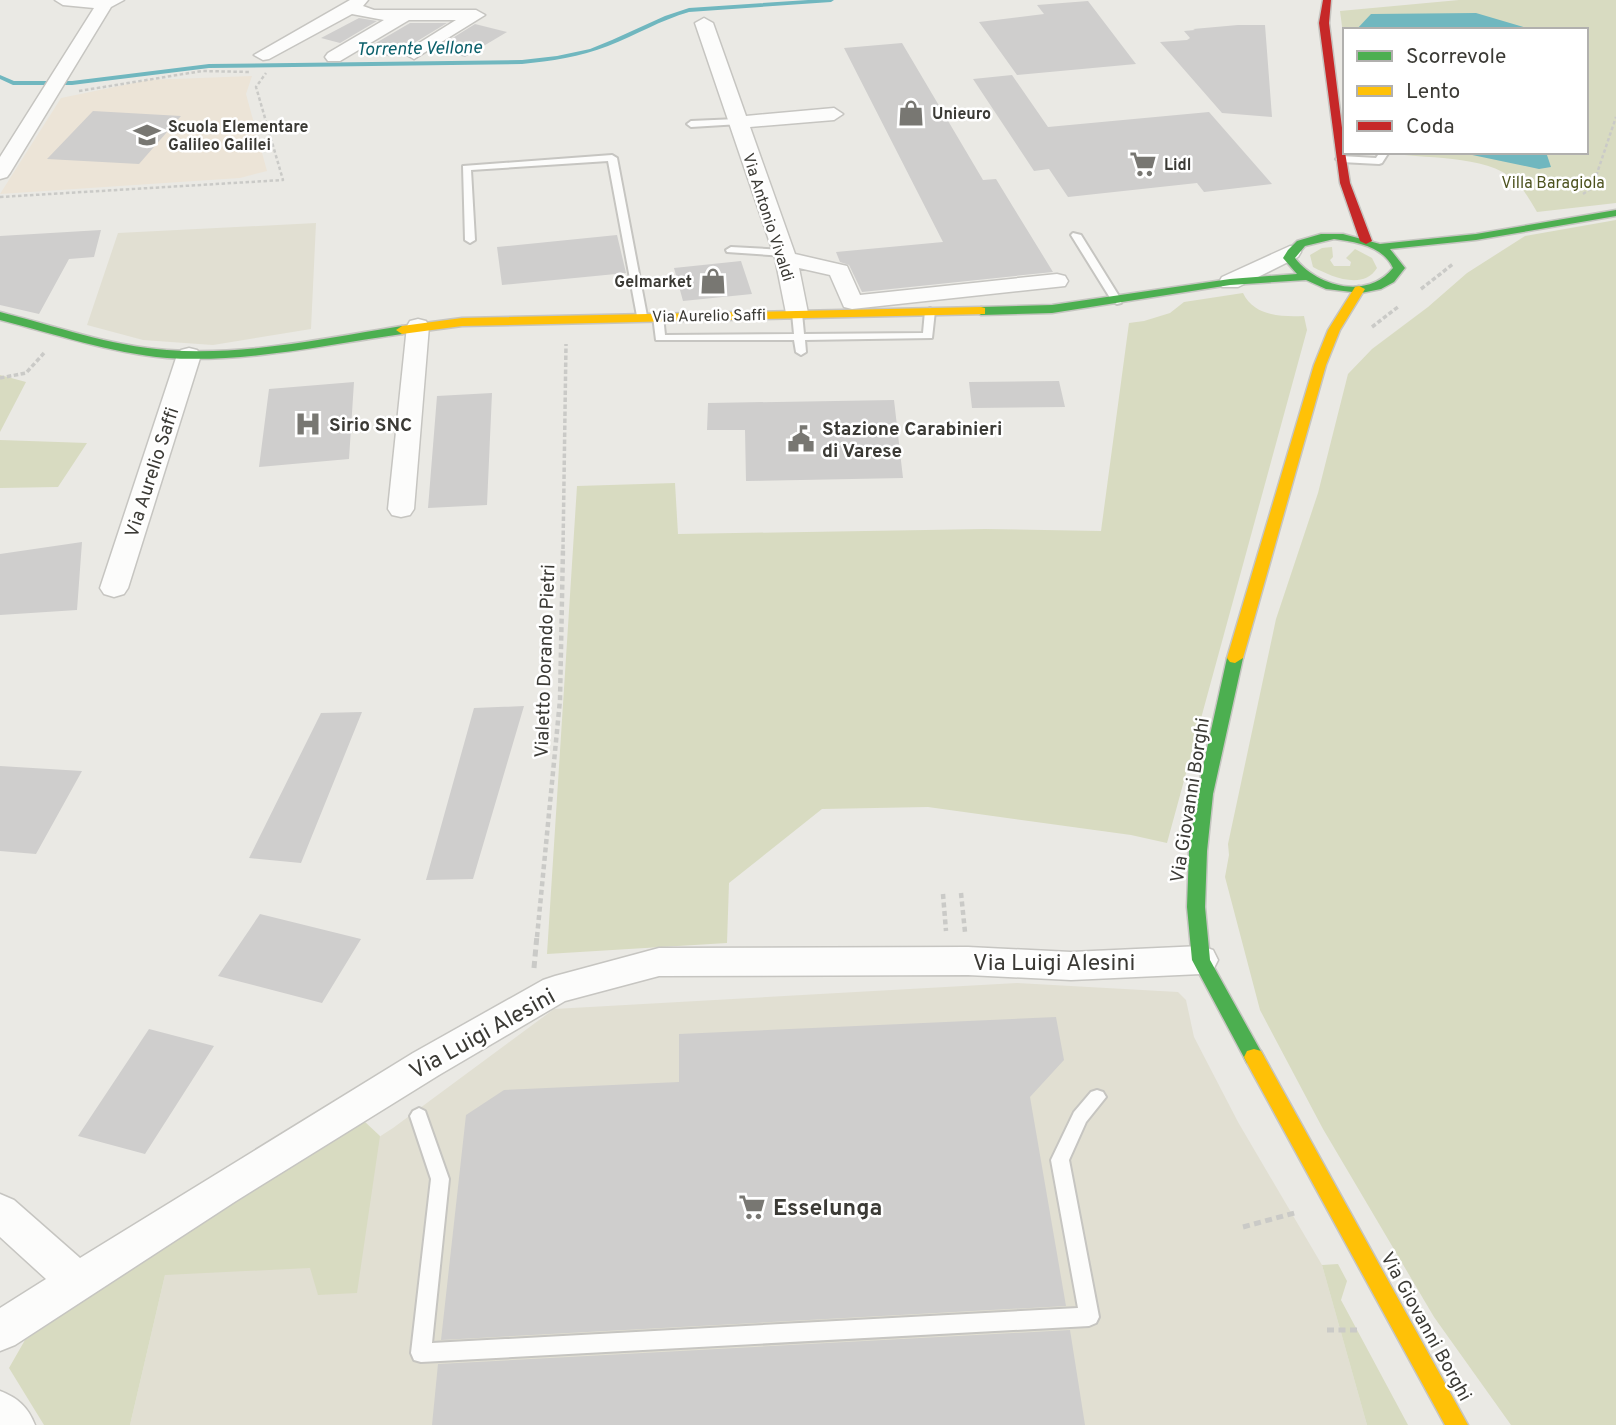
<svg xmlns="http://www.w3.org/2000/svg" width="1616" height="1425" font-family="Overpass,sans-serif">
  <style>
    .built { fill: #e1dfd2 }
    .education { fill: #ece4d7 }
    .green { fill: #d8dbc1 }
    .water { fill: #70b7bf }
    .lines { fill: none; stroke-linecap: round; stroke-linejoin: round }
    .stream { fill: #70b7bf; fill-rule: evenodd }
    .building { fill: #cfcecd }
    .lane-casing { stroke: #c6c5c1; stroke-width: 4 }
    .street-casing { stroke: #c6c5c1; stroke-width: 3 }
    .fast-casing { stroke: #c6c5c1; stroke-width: 3 }
    .slow-casing { stroke: #c6c5c1; stroke-width: 3 }
    .jam-casing { stroke: #c6c5c1; stroke-width: 3 }
    .path-far3 { stroke: #cacac7; stroke-width: 2.5; stroke-dasharray: 3.5 2.5; stroke-linecap: butt }
    .path-far2 { stroke: #cacac7; stroke-width: 3.5; stroke-dasharray: 4.5 2.5; stroke-linecap: butt }
    .path-far1 { stroke: #cacac7; stroke-width: 4.5; stroke-dasharray: 5 3.5; stroke-linecap: butt }
    .path { stroke: #cacac7; stroke-width: 5; stroke-dasharray: 7 4.5; stroke-linecap: butt }
    .lane { fill: #fcfcfb; fill-rule: evenodd }
    .street { fill: #fcfcfb; fill-rule: evenodd }
    .fast { fill: #4caf50; fill-rule: evenodd }
    .slow { fill: #ffc107; fill-rule: evenodd }
    .jam { fill: #c62828; fill-rule: evenodd }
    .labels { text-anchor: middle; stroke-width: 5; stroke-linejoin: round; paint-order: stroke }
    .far-poi-label { font-size: 16px; font-weight: bold; fill: #3b3a35; stroke: #fff; text-anchor: start }
    .far-park-label { font-size: 16px; fill: #4d531f; stroke: #fff }
    .far-street-label { font-size: 16px; fill: #3b3a35; stroke: #fff }
    .far-water-label { font-size: 18px; font-style: italic; fill: #0b606b; stroke: #fff }
    .poi-label { font-size: 19px; font-weight: bold; fill: #3b3a35; stroke: #fff; text-anchor: start }
    .street-label { font-size: 19px; fill: #3b3a35; stroke: #fff }
    .near-street-label { font-size: 23px; fill: #3b3a35; stroke: #fff }
    .near-poi-label { font-size: 23px; font-weight: bold; fill: #3b3a35; stroke: #fff; text-anchor: start }
  </style>
  <rect width="100%" height="100%" fill="#eae9e4"/>
  <path class="built" d="M316,223l-5,106 -98,16 -70,-5 -56,-15 31,-92z
    M1017,983l161,9 8,8 8,37 44,85 84,143 45,160h-1237l35,-150 228,-147 161,-119z"/>
  <path class="education" d="M252,76l-6,18 21,77 -27,7 -240,16 61,-96 87,-18z"/>
  <path class="green" d="M1459,0h157v203l-79,9c-6,-10 -13,-23 -22,-31 -29,-28 -94,-21 -131,-29h202v-122h-241v19l-5,-38z
    M1616,220v1205h-105l-77,-108 -111,-188 -63,-119 -35,-133 4,-22 -1,-11 48,-225 42,-126 30,-119 24,-25 56,-42 39,-34 58,-37z
    M1332,247l1,10 -3,3 4,6h16l1,-4 -5,-4 9,-9 17,9 5,10c-14,23 -47,8 -64,-1l-3,-12 12,-7z
    M1243,293c11,23 38,24 61,23l3,14 -140,513 -36,-8 -203,-28 -106,2 -93,74 -2,60 -180,11 30,-468 98,-3 3,51 307,-5 116,2 28,-208 15,-2 26,-8 14,-11z
    M0,375l26,7 -26,50z
    M0,440l87,3 -29,44 -58,1z
    M364,1121l16,15 -23,157 -39,2 -8,-27 -145,7 -35,150h-86l-35,-57 16,-28 159,-107z
    M1338,1264l9,17 -6,19 67,125h-41l-45,-160z"/>
  <path class="water" d="M1476,13l58,17h-178l15,-16z
    M1458,152h88l5,15 -12,2z"/>
  <g class="lines">
    <path class="stream" d="M808,0h26l-3,2 -142,10c-28,8 -53,23 -81,34 -28,11 -57,15 -86,18l-313,4 -137,17h-59l-13,-6v-4l14,6h58l137,-17 313,-4 35,-4 33,-7 22,-9 53,-24 24,-8z"/>
  </g>
  <path class="building" d="M1088,1l48,63 -119,11 -38,-53 65,-8 -7,-9z
    M359,18l18,3 -37,22 -19,-5z
    M410,23h37l-56,34 -27,-7z
    M475,24l32,8 -42,25 -30,-8z
    M1238,25h27l7,92 -50,-4 -62,-71 27,-2 3,-2 -6,-7 11,-1 -2,-1z
    M902,43l81,137 13,-1 57,93 -191,20 -13,-27 -9,-3 -4,-10 107,-10 -99,-194z
    M1012,75l36,52 161,-15 63,72 -68,8 -7,-9 -129,14 -19,-28 -15,2 -61,-92z
    M93,111l88,5 -42,48 -92,-5z
    M101,230l-7,27 -25,2 -30,55 -39,-9v-69z
    M617,235l9,38 -124,12 -5,-38z
    M741,261l11,33 -69,7 -9,-33z
    M1059,381l6,26 -93,1 -3,-26z
    M354,382l-5,77 -90,8 10,-78z
    M492,393l-5,112 -59,3 9,-112z
    M894,400l9,78 -157,3 -1,-51h-38l1,-27z
    M82,542l-5,68 -77,5v-61z
    M524,706l-51,173 -47,1 48,-172z
    M362,712l-61,151 -52,-5 72,-145z
    M0,766l82,5 -46,83 -36,-3z
    M260,914l101,25 -39,64 -104,-27z
    M1056,1017l8,43 -34,37 36,209 -625,34 25,-225 38,-25 175,-8v-48z
    M149,1029l65,17 -69,108 -67,-18z
    M1070,1330l15,95h-653l6,-61z"/>
  <g class="lines">
    <g class="lane-casing">
      <path id="lane" d="M737,119l4,3 -1,2 -49,3 -4,-3 4,-3z
        M1380,152h9l-7,11 -3,1 -38,-2 -5,-3 5,-3 35,2z
        M612,155l5,3 30,158 -1,2h-8l-1,-2 -29,-155 -137,9 4,70 -5,3 -5,-3 -2,-74z
        M1073,233l8,2 41,66 -1,2 -4,1 -5,-3 -41,-66z
        M731,247l53,3 5,3 -5,3 -57,-4 -1,-2z
        M930,308l5,3 -3,27 -127,2 1,12 -5,3 -5,-3 -2,-12h-138l-3,-24 5,-3 5,3 2,19 129,-1 -2,-21 5,-3 5,3 2,21 119,-1 2,-22z
        M1097,1090l6,2 3,5 -20,25 -17,38 30,157 -3,6 -7,3 -668,36 -7,-2 -3,-7 20,-174 -21,-63 3,-5 6,-3 6,3 24,68 -17,164 646,-35 -27,-148 23,-48 17,-20z"/>
    </g>
    <g class="street-casing">
      <path id="street" d="M55,0h69l-13,7 -101,166 -3,4 -7,2v-22l94,-149 -31,-3z
        M350,0h18l-5,6 11,4h102l9,5 -71,44 -9,-5 3,-4 48,-30h-47l-69,41h-12l-3,-4 3,-4 56,-33 -32,-6 -83,45 -6,1 -9,-5z
        M704,18l9,5 33,93 88,-8 9,6 -9,6 -84,7 45,127 52,12 13,29 197,-21 8,2 3,5 -3,5 -213,23 -8,-2 -14,-32 -31,-7 9,45 -3,5h-16l-3,-5 -11,-55 -80,-235z
        M1290,246l8,1 3,5 -3,5 -60,30h-16l-3,-5 3,-5z
        M418,319l8,2 3,5 -15,183 -4,6 -9,2 -9,-2 -4,-6 19,-183 3,-5z
        M189,348l8,2 4,5 -73,233 -4,6 -10,3 -10,-3 -4,-6 77,-233 4,-5z
        M1201,946l12,4 5,10 -5,10 -12,4 -130,6 -103,-5 -309,1 -94,25 -126,74 -203,126 -221,144 -15,6v-43l46,-29 -46,-42v-43l14,6 66,58 333,-205 130,-73 12,-4 104,-28 309,-1 103,5z
        M0,1391c18,7 28,16 35,34h-35z"/>
    </g>
    <g class="fast-casing">
      <path id="fast" d="M1616,210v6l-140,24 -86,9 15,19 -11,14 -13,7 -20,4 -35,-4 -20,-9 -76,5 -178,28 -71,2 -6,-4 6,-4 71,-2 178,-26 67,-5 -14,-16 5,-8 9,-9 24,-7h22l37,10 96,-10zM1334,239c22,3 49,7 59,29 -25,32 -76,19 -98,-10l10,-12z
        M0,312c55,14 110,34 167,38 79,6 158,-12 235,-24l6,4 -6,4c-77,11 -156,29 -235,24 -57,-5 -112,-24 -167,-38z
        M1235,653l8,5 -30,136 -6,57 -2,56 5,53 54,97 -3,6 -7,2 -7,-2 -55,-103 -5,-53 2,-56 8,-57 30,-136z"/>
    </g>
    <g class="slow-casing">
      <path id="slow" d="M1359,286l6,3 -25,41 -14,35 -83,293 -8,5 -5,-1 -3,-4 87,-293 14,-35 27,-43z
        M981,307l4,1v6l-523,12 -60,8 -6,-4 6,-4 60,-8z
        M1254,1049l7,2 207,374h-23l-198,-362 -3,-6 3,-6z"/>
    </g>
    <g class="jam-casing">
      <path id="jam" d="M1323,0h8l-2,23 16,129 5,31 22,58 -6,3 -6,-3 -20,-58 -21,-160z"/>
    </g>
    <path class="path-far3" d="M79,91l123,-20 49,1
      M1583,194l9,-6 24,-71
      M0,197l283,-17 -27,-93 10,-14"/>
    <path class="path-far2" d="M1421,289l32,-25
      M1372,327l26,-20
      M0,378l26,-5 18,-20
      M563,549l3,-205"/>
    <path class="path-far1" d="M961,893l4,39
      M943,894l3,37
      M537,937l23,-237 3,-152"/>
    <path class="path" d="M534,968l3,-33
      M1243,1227l55,-15
      M1327,1330h33"/>
    <use href="#lane" class="lane"/>
    <use href="#street" class="street"/>
    <use href="#fast" class="fast"/>
    <use href="#slow" class="slow"/>
    <use href="#jam" class="jam"/>
  </g>
  <defs>
    <g id="shop-bare" transform="scale(2.1)"><path d="M-5-2.5h2.3a2.7 3.5 0 0 1 5.4 0H5L5.5 6h-11ZM-1.5-2.5h3a1.5 2.3 0 0 0-3 0Z" fill="#787772" stroke="#fff" stroke-width="2.5" paint-order="stroke"/></g>
    <g id="school-bare" transform="scale(2.1)"><path d="M0-5L7-2L0 1L-7-2ZM-4 1L0 2.5L4 1V4Q0 6-4 4Z" fill="#787772" stroke="#fff" stroke-width="2.5" paint-order="stroke"/></g>
    <g id="supermarket-bare" transform="scale(2.1)"><path d="M-6-5.5h2.5l.6 2H6L4.5 2H-2.5L-4.4-4H-6ZM-1.5 3.2a1.3 1.3 0 1 0 .1 0ZM3 3.2a1.3 1.3 0 1 0 .1 0Z" fill="#787772" stroke="#fff" stroke-width="2.5" paint-order="stroke"/></g>
    <g id="hospital-bare" transform="scale(2.1)"><path d="M-5-5h3v3.5h4V-5h3V5h-3V1.5h-4V5h-3Z" fill="#787772" stroke="#fff" stroke-width="2.5" paint-order="stroke"/></g>
    <g id="civic-bare" transform="scale(2.1)"><path d="M-.6-6.5H3V-4.5H.6V-3L4-1V1h2V6H-6V1h2V-1L-.6-3ZM-1.2 2.5V6h2.4V2.5Z" fill="#787772" stroke="#fff" stroke-width="2.5" paint-order="stroke"/></g>
  </defs>
  <g fill-rule="evenodd">
    <use href="#shop-bare" x="911" y="113"/>
    <use href="#school-bare" x="147" y="135"/>
    <use href="#supermarket-bare" x="1143" y="164"/>
    <use href="#shop-bare" x="713" y="281"/>
    <use href="#hospital-bare" x="308" y="424"/>
    <use href="#civic-bare" x="801" y="439"/>
    <use href="#supermarket-bare" x="752" y="1207"/>
  </g>
  <g class="labels">
    <g class="far-poi-label">
      <text x="932" y="119">Unieuro</text>
      <text x="168" y="132">Scuola Elementare<tspan x="168" dy="18">Galileo Galilei</tspan></text>
      <text x="1164" y="170">Lidl</text>
      <text x="692" y="287" text-anchor="end">Gelmarket</text>
    </g>
    <g class="far-park-label">
      <text x="1553" y="188">Villa Baragiola</text>
    </g>
    <g class="far-street-label">
      <text transform="translate(769 217) rotate(72)" y="6">Via Antonio Vivaldi</text>
      <text transform="translate(709 315) rotate(-1)" y="6">Via Aurelio Saffi</text>
    </g>
    <g class="far-water-label">
      <text transform="translate(419 48) rotate(-1)" y="6">Torrente Vellone</text>
    </g>
    <g class="poi-label">
      <text x="329" y="431">Sirio SNC</text>
      <text x="822" y="435">Stazione Carabinieri<tspan x="822" dy="22">di Varese</tspan></text>
    </g>
    <g class="street-label">
      <text transform="translate(151 472) rotate(-72)" y="7">Via Aurelio Saffi</text>
      <text transform="translate(544 661) rotate(-88)" y="7">Vialetto Dorando Pietri</text>
      <text transform="translate(1189 800) rotate(-81)" y="7">Via Giovanni Borghi</text>
      <text transform="translate(1427 1326) rotate(61)" y="7">Via Giovanni Borghi</text>
    </g>
    <g class="near-street-label">
      <text x="1054" y="970">Via Luigi Alesini</text>
      <text transform="translate(482 1033) rotate(-29)" y="8">Via Luigi Alesini</text>
    </g>
    <g class="near-poi-label">
      <text x="773" y="1215">Esselunga</text>
    </g>
  </g>
  <rect x="1343" y="28" width="245" height="126" fill="#ffffff" stroke="#b1b0ae" stroke-width="2"/>
  <rect x="1357" y="51" width="35" height="10" fill="#4caf50" stroke="#b1b0ae" stroke-width="2"/>
  <text x="1406" y="63" font-size="21" fill="#3b3a35">Scorrevole</text>
  <rect x="1357" y="86" width="35" height="10" fill="#ffc107" stroke="#b1b0ae" stroke-width="2"/>
  <text x="1406" y="98" font-size="21" fill="#3b3a35">Lento</text>
  <rect x="1357" y="121" width="35" height="10" fill="#c62828" stroke="#b1b0ae" stroke-width="2"/>
  <text x="1406" y="133" font-size="21" fill="#3b3a35">Coda</text>
</svg>
